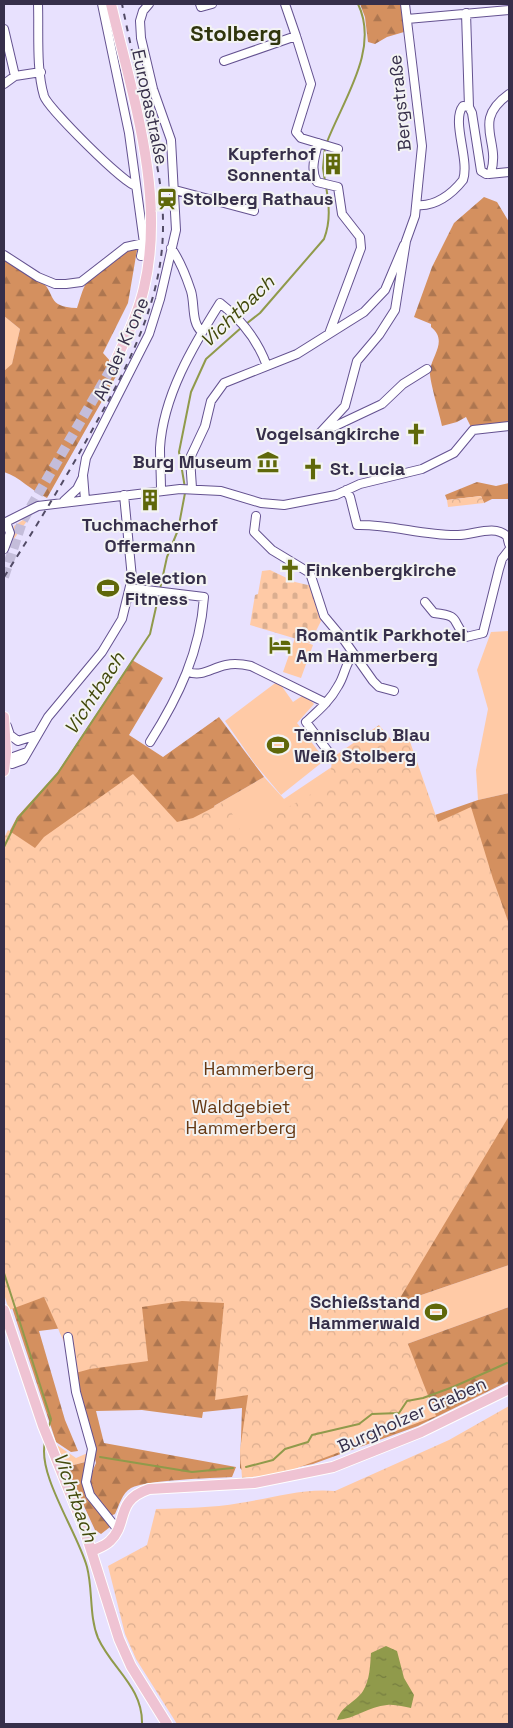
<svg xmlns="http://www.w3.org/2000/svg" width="513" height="1728" font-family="'Space Grotesk',sans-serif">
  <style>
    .grass { fill: #ffcaa6 }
    .forest { fill: url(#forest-firs) }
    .cemetery { fill: url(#cemetery-stones) }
    .park { fill: url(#park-crowns) }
    .garden { fill: url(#garden-dots) }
    .water { fill: url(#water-ripples) }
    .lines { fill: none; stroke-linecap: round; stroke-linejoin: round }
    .stream { stroke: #909a4b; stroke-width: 2 }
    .major-tunnel { stroke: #c4bdda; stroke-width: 10; stroke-dasharray: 10 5; stroke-linecap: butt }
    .minor-casing { stroke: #645290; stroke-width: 10 }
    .major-casing { stroke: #fff; stroke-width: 12 }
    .minor { stroke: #fff; stroke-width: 8 }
    .major { stroke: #efc3d3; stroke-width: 10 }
    .rail { stroke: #524b66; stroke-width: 2; stroke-dasharray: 6 6; stroke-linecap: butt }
    .labels { text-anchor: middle; stroke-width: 4; stroke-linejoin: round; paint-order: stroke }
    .street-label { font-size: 18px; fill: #362f4a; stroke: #f3f3f3 }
    .poi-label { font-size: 18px; font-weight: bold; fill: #362f4a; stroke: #f3f3f3; text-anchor: start }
    .park-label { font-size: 18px; fill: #653813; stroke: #f3f3f3 }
    .water-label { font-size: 19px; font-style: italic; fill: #42490b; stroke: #f3f3f3 }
    .district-label { font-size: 22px; font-weight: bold; fill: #30350d; stroke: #f3f3f3 }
  </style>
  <defs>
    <pattern id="forest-firs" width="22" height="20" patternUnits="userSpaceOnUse" patternTransform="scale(1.25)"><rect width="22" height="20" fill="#d4905f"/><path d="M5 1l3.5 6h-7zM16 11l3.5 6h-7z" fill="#ad7650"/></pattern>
    <pattern id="cemetery-stones" width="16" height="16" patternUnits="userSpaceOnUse" patternTransform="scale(1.25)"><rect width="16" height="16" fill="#ffcaa6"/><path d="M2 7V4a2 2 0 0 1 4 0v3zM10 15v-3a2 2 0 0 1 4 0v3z" fill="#dbae90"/></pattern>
    <pattern id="park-crowns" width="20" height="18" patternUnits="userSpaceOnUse" patternTransform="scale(1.25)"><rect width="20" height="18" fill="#ffcaa6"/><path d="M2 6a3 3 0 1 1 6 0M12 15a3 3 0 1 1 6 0" fill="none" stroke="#dbae90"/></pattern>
    <pattern id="garden-dots" width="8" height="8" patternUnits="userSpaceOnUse" patternTransform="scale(1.25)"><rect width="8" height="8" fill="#ffcaa6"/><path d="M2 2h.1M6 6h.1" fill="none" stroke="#dbae90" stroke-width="1.8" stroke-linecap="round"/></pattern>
    <pattern id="water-ripples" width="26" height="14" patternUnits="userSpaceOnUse" patternTransform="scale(1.25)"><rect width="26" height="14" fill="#909a4b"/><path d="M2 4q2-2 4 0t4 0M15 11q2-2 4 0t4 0" fill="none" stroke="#767e40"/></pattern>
  </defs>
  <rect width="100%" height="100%" fill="#e8e1fe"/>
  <path class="grass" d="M4,316l16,13 -8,36 -8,6z
    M32,514l-21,29 3,-17z
    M509,631v162l-31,7 -2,-30 12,-61 -11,-39 14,-38z
    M295,638l18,7 -12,33 -18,-6z
    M278,681l15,21 12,-8 9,10 -17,19 28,37 -44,35 -26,-31 -30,-43z
    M372,740l41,17 22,58 -175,65 -46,-74 50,-29 20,22z
    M509,1265v42l-127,46 7,-47z
    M57,1445l19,13 14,-6 -2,9 -22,6z"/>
  <path class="forest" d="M360,4h42l2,28 -17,5 -12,7 -7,-2 -3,-25z
    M484,197l13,5 12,20v201l-38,4 -5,-10 -9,5 -15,4c-2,-11 -14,-49 -12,-57 4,-16 17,-29 1,-42v-3l-17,-7 18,-50 22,-44z
    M128,249l9,1 -9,53 -25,50 16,18 -72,127c-17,-8 -27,-21 -43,-26v-101l8,-7 8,-35 -16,-13v-59c12,7 25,14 36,23 17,13 5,27 37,28 3,-8 5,-19 10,-26 10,-15 29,-20 41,-33z
    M477,482l19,4 13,-3v16h-17l-8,4 -3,-7 -34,4 -2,-5z
    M132,660l31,18 -34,57 34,22 56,-40 45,60 -50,29 46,74 175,-65 43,-15 31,-7v472l-120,41 -7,47 127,-46v74l-91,45 -105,38 -64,13 -9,-9 2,-60 -39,4 -1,6 -60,-8 -46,1 8,32 132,24 -4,10c-21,1 -85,3 -101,11 -9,5 -12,18 -16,26l-5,2c-16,-20 -26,-28 -14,-53l-33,-135 -24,3 26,89 13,31 -7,1 -15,-10 -52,-159v-441l13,-25 40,-44z
    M85,1462l-2,20 5,15 22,30 -9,7 -6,-4 -29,-63z"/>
  <path class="cemetery" d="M270,570l25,12 17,4 10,33 -12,24 -60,-18 5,-30 3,-1 4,-23z"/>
  <path class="park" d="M481,496l3,7 -36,4 -1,-7z
    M379,725l15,18 14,-7 30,86 33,-15 22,72 16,45v192l-115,192 42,108 -155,58 -39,4 -2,-28 8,-55 -33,5 9,-97 -42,-2 -40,6 6,54 -58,8 -18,5 -8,-32 -20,-45 -35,13 -5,-16v-456l4,-8 27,18 9,-11 89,-63 44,48 16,-4 33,-17 16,33 88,-51 2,-25z
    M509,1406v318h-332l-41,-65 -11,-25 -17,-68 39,-21 9,-36c28,-1 56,-1 84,-6 32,-5 63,-15 95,-12l114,-51z"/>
  <path class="garden" d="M242,458l11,7 -3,5 -14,-3z"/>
  <path class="water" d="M386,1646l11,5 7,27 10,17 -3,13c-7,-1 -16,-4 -24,-3 -18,1 -32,14 -50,15 5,-15 18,-17 26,-29 7,-12 7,-25 8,-38z"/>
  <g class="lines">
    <path class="stream" d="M327,142c16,-42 53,-93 31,-138
      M325,181l-2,-13 2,-21
      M246,324l14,-11 64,-74c7,-18 5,-35 2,-53
      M185,488l-6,-36 12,-60 15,-33 36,-32
      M160,589l7,-32 11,-27 7,-37
      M4,847l14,-29 40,-45 92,-139 9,-40
      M4,1273l47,146 -3,11
      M45,1442c-8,33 33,91 42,125 6,23 2,49 11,71 14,31 45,49 44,86
      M100,1457l92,15 41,-4
      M246,1467l27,-7 12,-11 23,-7 4,-7 47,-11 13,-10 27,-1 8,-12 16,-3 30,-11 54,-24"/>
    <path class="major-tunnel" d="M4,577l18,-55 93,-160"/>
    <g class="minor-casing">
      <path id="minor" d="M38,4c1,27 -2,66 6,92 4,12 80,88 92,90
        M102,4l27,129 15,110 -3,13
        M200,4l1,3 11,-3
        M466,13l3,94
        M407,19l102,-9
        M4,29l11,47
        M296,36l15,48 -15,48 5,6 37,11
        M224,61l72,-25 -11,-32
        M4,84l11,-8 26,-4
        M318,143c-3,14 -8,26 -1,39l21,5 4,27 18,23 1,11 -31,83
        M489,174l20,-2
        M175,190l79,21
        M417,205c18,2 35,-11 46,-25 7,-20 -12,-59 0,-74l6,1 3,6 9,58 5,3 5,-2c10,-31 -20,-51 18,-78
        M171,248c9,12 15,28 20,43 4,13 0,32 11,41
        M4,255l34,22 17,7h11l15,-2 45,-35 18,-4
        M329,429l53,-25 21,-20 24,-15
        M320,433l25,-27 12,-45 22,-26 16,-25 11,-69 9,-25 7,-70 -17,-142
        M192,488l-2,-30 15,-32 6,-25 13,-18 73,-29 67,-42 21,-22 19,-45
        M346,490l4,7 7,28c34,-1 67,11 101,10 16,0 36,-11 49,1l2,8
        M161,491c0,-15 -1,-29 -1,-43 3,-52 33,-102 60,-145 22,17 38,38 47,63
        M85,500l-2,-25 3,-17 63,-124 11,-35 16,-69 -5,-90 -18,-51 -12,-51 -1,-17 3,-10 6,-7
        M64,501l13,-12 6,-12
        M256,516l-2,16 18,18 38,23 14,43 20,24 29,41 6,6 15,4
        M4,523l34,-17 142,-17 41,2 40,12 23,2 52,-10 24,-11 62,-15 32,-16 19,-23 36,-4
        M4,549l6,-16 -4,-11
        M130,588l74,9c-4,55 -25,99 -54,145
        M425,602l9,11c29,3 16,8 32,24l17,-4 16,-64 3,-10 7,-9
        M188,672c15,5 23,-4 38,-7 9,-2 16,-1 25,1l75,37
        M7,726l3,9 8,6 19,-6
        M330,754l-24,-32c12,-11 24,-21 32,-36 7,-11 6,-19 15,-32
        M5,760l7,4 11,-4 25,-43 54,-65 20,-33 10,-41 -8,-83
        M5,760l22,-8
        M68,1337l8,55 16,57 -6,33 4,13 28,35"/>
    </g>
    <g class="major-casing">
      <path id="major" d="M111,4c21,91 55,190 33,284 -6,26 -18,50 -29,74
        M4,717l2,36 -2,18
        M4,1310l39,116 41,102 35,111 12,27 36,58
        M92,1551c6,-3 13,-5 18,-10 19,-18 4,-40 39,-52l105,-6 79,-16 88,-35 88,-43"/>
    </g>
    <use href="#minor" class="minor"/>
    <use href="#major" class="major"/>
    <path class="rail" d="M4,577c30,-47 59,-94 86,-143 37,-66 74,-134 73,-211 0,-35 -8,-68 -15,-101 -9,-39 -18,-79 -26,-118"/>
  </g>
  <defs>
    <g id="building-bare" transform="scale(1.725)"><path d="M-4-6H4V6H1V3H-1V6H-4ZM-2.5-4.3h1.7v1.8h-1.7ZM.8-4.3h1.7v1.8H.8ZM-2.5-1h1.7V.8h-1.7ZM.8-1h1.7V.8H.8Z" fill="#5f680a" stroke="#f3f3f3" stroke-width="2.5" paint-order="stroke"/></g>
    <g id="station-bare" transform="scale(1.725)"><path d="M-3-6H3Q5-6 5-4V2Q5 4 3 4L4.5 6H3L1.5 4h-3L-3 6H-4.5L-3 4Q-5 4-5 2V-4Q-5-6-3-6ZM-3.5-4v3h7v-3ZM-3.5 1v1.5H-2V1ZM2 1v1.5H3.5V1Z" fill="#5f680a" stroke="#f3f3f3" stroke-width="2.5" paint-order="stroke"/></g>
    <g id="church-bare" transform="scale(1.725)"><path d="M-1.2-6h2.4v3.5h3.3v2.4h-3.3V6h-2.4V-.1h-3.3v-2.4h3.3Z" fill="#5f680a" stroke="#f3f3f3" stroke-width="2.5" paint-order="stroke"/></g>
    <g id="museum-bare" transform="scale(1.725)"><path d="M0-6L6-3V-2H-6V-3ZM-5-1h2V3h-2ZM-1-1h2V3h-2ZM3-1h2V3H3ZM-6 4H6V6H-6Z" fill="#5f680a" stroke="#f3f3f3" stroke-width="2.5" paint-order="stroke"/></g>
    <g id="stadium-bare" transform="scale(1.725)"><path d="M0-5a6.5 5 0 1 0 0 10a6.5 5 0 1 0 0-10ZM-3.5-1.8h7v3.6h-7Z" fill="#5f680a" stroke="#f3f3f3" stroke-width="2.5" paint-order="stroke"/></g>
    <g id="hotel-bare" transform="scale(1.725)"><path d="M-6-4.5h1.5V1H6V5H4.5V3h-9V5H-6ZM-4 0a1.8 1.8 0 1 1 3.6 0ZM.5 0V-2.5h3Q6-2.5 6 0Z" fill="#5f680a" stroke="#f3f3f3" stroke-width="2.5" paint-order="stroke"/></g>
  </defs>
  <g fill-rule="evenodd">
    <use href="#building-bare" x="333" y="164"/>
    <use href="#station-bare" x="167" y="199"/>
    <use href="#church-bare" x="416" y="434"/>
    <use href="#museum-bare" x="268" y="462"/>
    <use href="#church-bare" x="313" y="469"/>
    <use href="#building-bare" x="150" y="500"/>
    <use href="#church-bare" x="290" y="570"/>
    <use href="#stadium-bare" x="108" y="588"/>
    <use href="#hotel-bare" x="280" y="645"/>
    <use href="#stadium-bare" x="278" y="745"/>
    <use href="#stadium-bare" x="436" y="1312"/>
  </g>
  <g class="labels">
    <g class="street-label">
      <text transform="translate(400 103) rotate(-96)" y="6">Bergstraße</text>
      <text transform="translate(150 107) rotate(78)" y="6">Europastraße</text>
      <text transform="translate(121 349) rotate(-66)" y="6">An der Krone</text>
      <text transform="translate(412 1415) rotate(-24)" y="6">Burgholzer Graben</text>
    </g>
    <g class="poi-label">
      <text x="316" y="160" text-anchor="end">Kupferhof<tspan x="316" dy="21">Sonnental</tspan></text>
      <text x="183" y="205">Stolberg Rathaus</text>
      <text x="400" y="440" text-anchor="end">Vogelsangkirche</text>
      <text x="252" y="468" text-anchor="end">Burg Museum</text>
      <text x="330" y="475">St. Lucia</text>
      <text x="150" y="531" text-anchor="middle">Tuchmacherhof<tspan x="150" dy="21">Offermann</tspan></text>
      <text x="306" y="576">Finkenbergkirche</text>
      <text x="125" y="584">Selection<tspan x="125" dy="21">Fitness</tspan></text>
      <text x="296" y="641">Romantik Parkhotel<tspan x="296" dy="21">Am Hammerberg</tspan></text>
      <text x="294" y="741">Tennisclub Blau<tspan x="294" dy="21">Weiß Stolberg</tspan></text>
      <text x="420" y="1308" text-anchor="end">Schießstand<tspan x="420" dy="21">Hammerwald</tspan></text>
    </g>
    <g class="park-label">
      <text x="259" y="1075">Hammerberg</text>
      <text x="241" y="1113">Waldgebiet<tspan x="241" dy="21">Hammerberg</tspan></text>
    </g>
    <g class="water-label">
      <text transform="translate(237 311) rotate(-44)" y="7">Vichtbach</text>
      <text transform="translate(94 693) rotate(-57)" y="7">Vichtbach</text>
      <text transform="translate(76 1497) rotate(70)" y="7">Vichtbach</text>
    </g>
    <g class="district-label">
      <text x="236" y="41">Stolberg</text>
    </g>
  </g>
  <rect width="513" height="1728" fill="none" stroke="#362f4a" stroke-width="10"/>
</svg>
